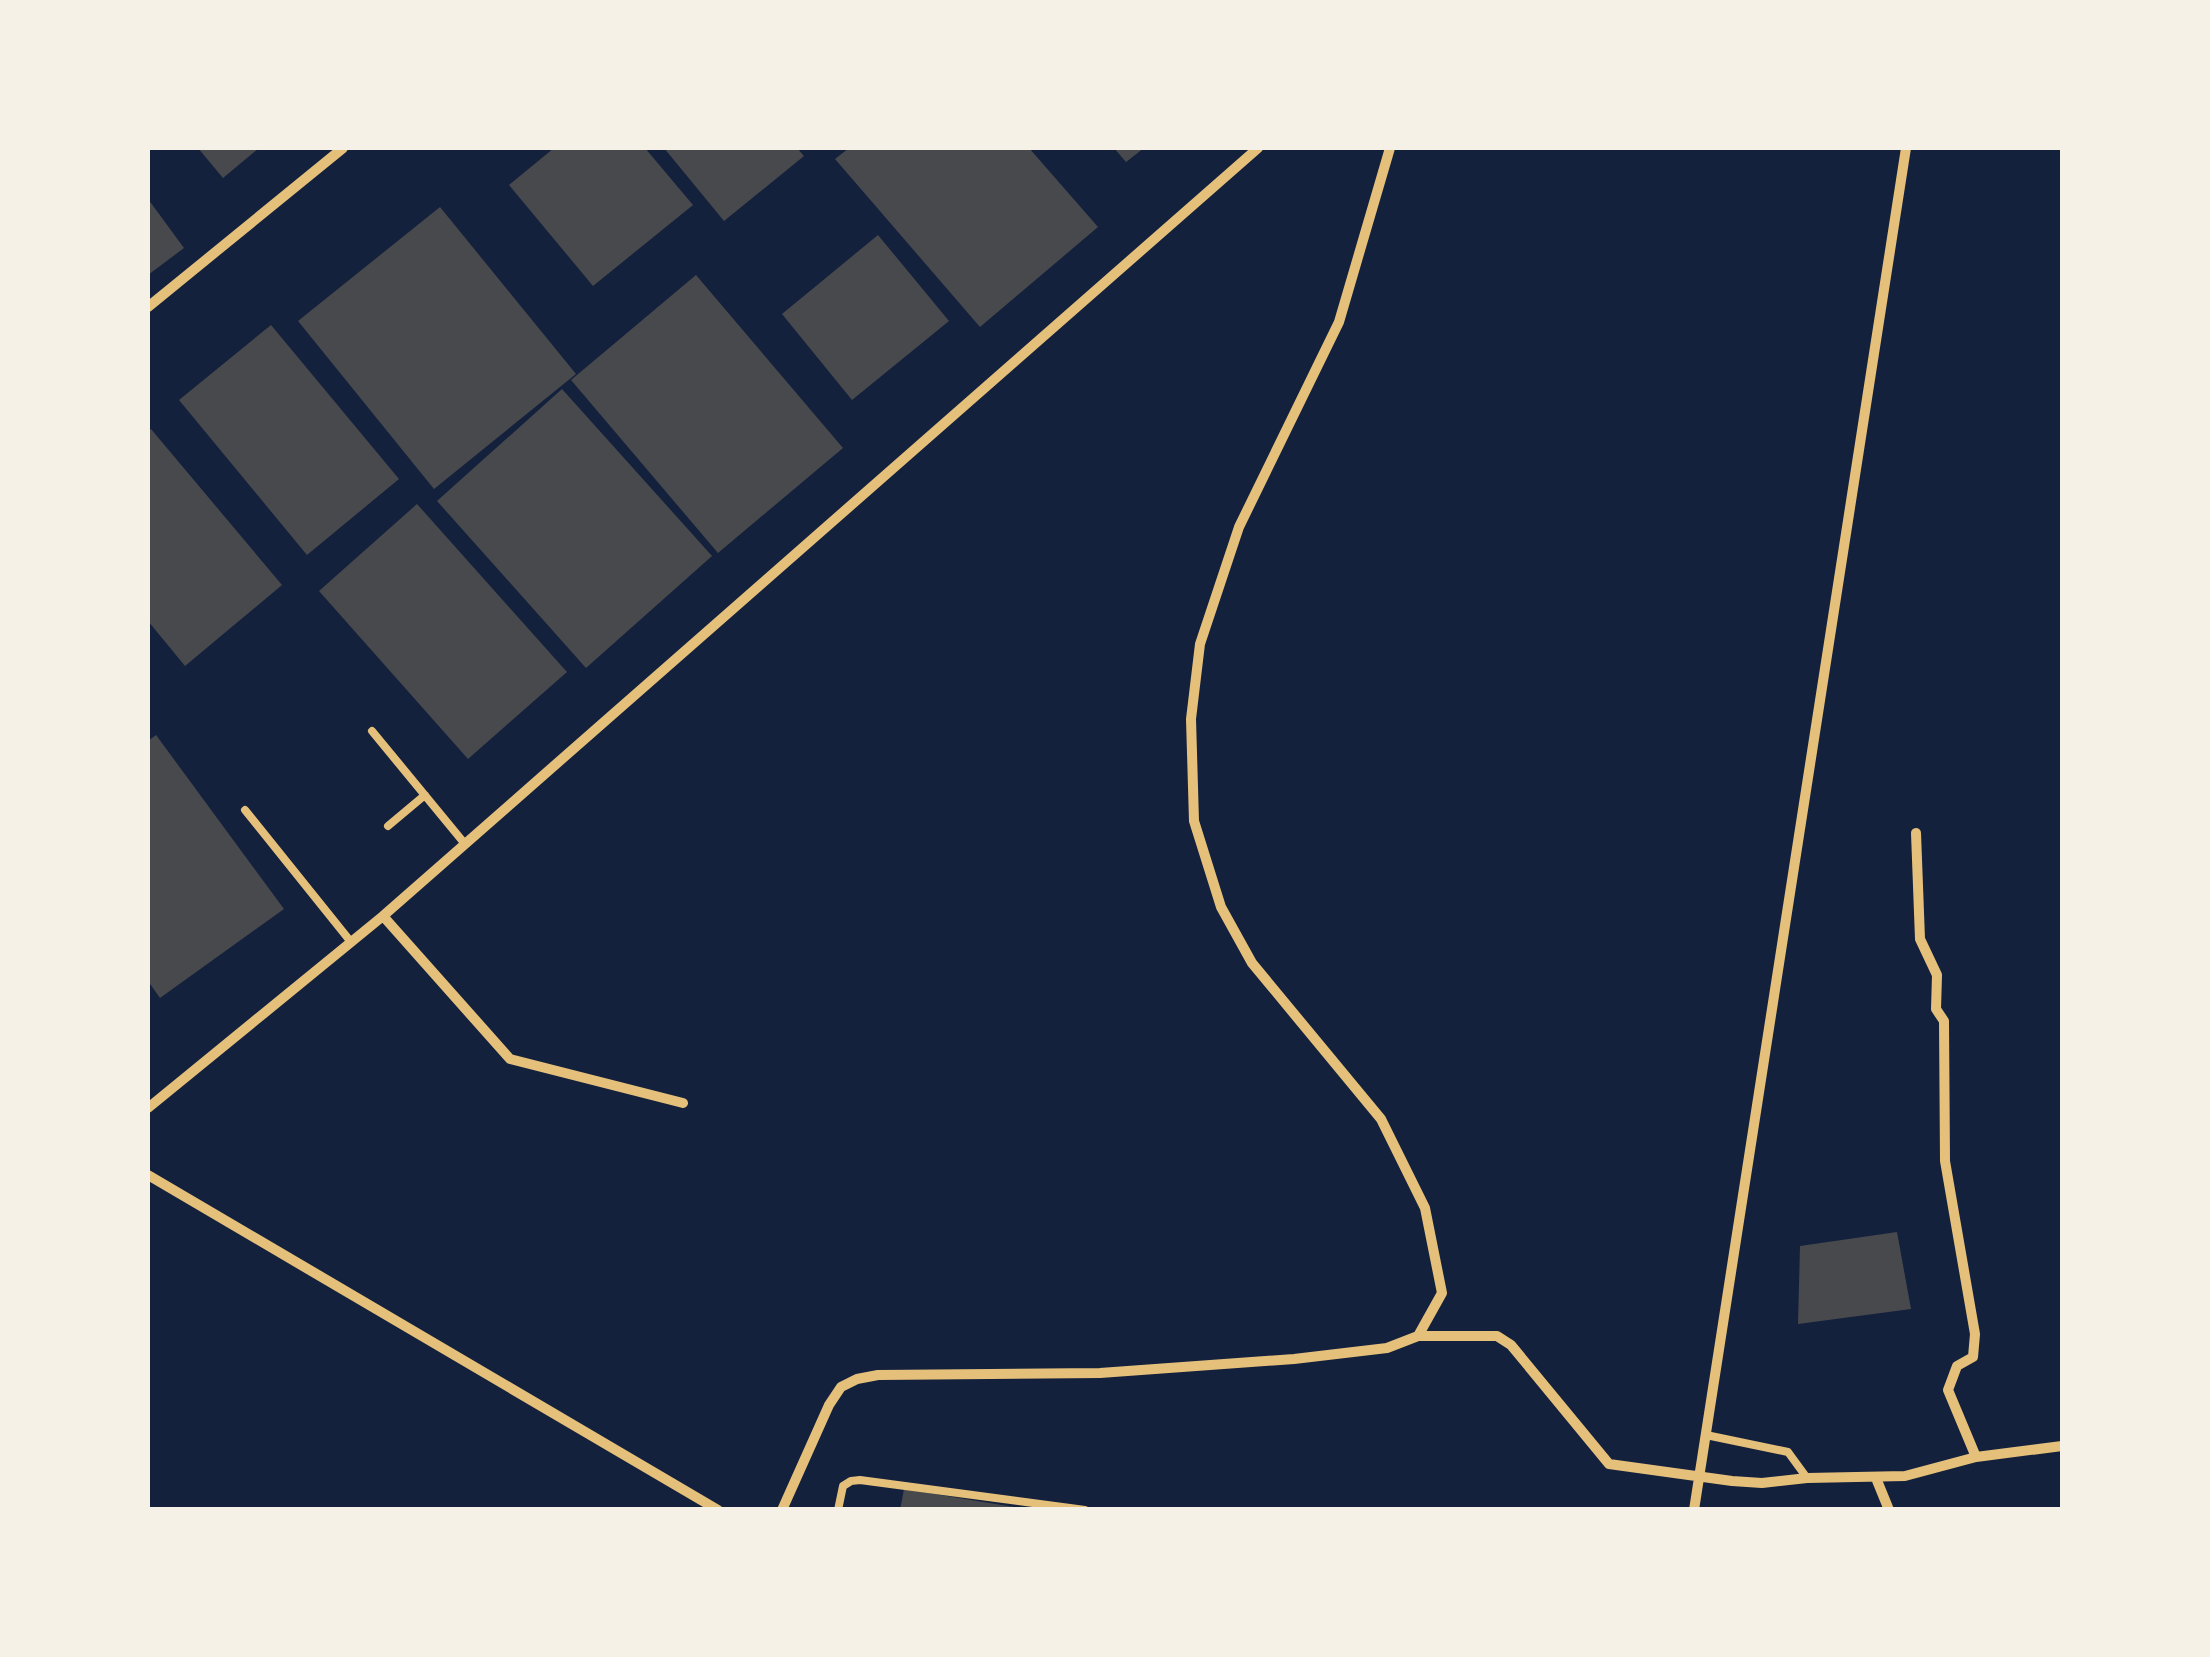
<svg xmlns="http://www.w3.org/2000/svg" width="2210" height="1657" font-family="Signika,sans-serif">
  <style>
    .building { fill: #48494c }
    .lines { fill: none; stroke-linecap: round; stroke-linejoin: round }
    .service { stroke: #e5c07b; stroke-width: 8 }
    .minor { stroke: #e5c07b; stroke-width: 10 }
  </style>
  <rect width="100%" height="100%" fill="#14213d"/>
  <path class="building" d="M198,148h61l-36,30z
    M554,148h91l48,57 -100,81 -84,-101z
    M664,148h133l7,8 -80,65z
    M849,148h180l69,79 -118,100 -145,-168z
    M1114,148h30l-18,14z
    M148,199l36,49 -36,27z
    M440,207l136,167 -142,115 -136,-168z
    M878,235l71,86 -97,79 -70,-86z
    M696,275l147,173 -125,105 -147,-173z
    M271,325l128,154 -92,76 -128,-155z
    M562,389l150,167 -126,112 -149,-167z
    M151,429l131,156 -97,81 -37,-45v-189z
    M417,504l150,168 -99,87 -149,-168z
    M156,735l128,174 -124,89 -12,-17v-240z
    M1897,1232l14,77 -113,15 2,-78z
    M904,1489l110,18v3h-114z"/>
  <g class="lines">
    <path class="service" d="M372,731l93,113
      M245,810l106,132
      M388,826l37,-31
      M1706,1435l82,17 19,26
      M838,1510l5,-24 8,-5 9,-1 225,30"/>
    <path class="minor" d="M148,307l195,-159
      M1916,833l4,106 17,36 -1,34 8,12 1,140 30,173 -2,23 -16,9 -9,24 28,67
      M383,916l127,143 173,44
      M148,1108l235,-192 875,-768
      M148,1175l570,335
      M1418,1336h79l14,9 98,119 123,17 30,2 45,-5 98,-2 71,-19 86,-11
      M1876,1478l13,32
      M782,1510l47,-105 12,-18 16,-8 21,-4 222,-2 194,-14 93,-11 31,-12 24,-43 -17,-85 -44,-89 -129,-156 -31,-56 -27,-86 -3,-102 9,-75 39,-117 100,-205 51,-174
      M1694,1510l212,-1362"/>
  </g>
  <rect width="2210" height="1657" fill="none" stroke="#f6f1e7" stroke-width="300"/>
</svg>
